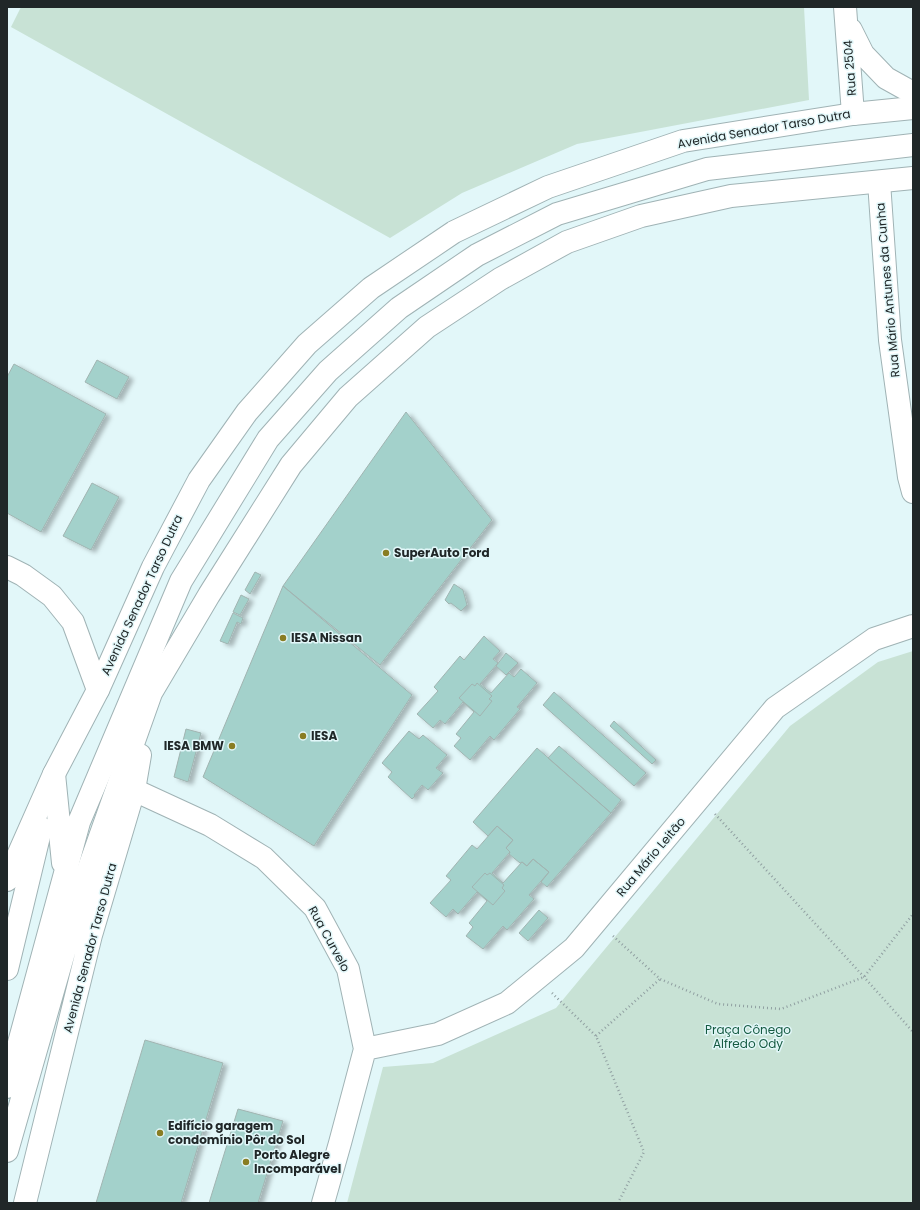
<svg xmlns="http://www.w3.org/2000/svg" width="920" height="1210" font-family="Poppins,sans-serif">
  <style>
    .green { fill: #c8e2d5 }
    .building { fill: #a3d1cb; stroke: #a1b4b1; filter: url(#shadow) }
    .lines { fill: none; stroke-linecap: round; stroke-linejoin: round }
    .minor-casing { stroke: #a0b3b5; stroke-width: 24 }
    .major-casing { stroke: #a0b3b5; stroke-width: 24 }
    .path { stroke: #909fa1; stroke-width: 2.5; stroke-dasharray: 1 3; stroke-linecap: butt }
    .minor { stroke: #fff; stroke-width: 22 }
    .major { stroke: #fff; stroke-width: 22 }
    .poi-dot { fill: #897d23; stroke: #e2f7f9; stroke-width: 1.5 }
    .labels { text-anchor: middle; stroke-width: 3; stroke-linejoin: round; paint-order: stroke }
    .street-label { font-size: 12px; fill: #202728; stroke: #e2f7f9 }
    .poi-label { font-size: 12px; font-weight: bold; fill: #202728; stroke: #e2f7f9; text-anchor: start }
    .park-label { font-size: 12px; fill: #165b42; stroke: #e2f7f9 }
  </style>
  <defs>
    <filter id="shadow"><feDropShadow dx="4.5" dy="2.5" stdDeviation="2" flood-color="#0004"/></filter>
  </defs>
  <rect width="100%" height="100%" fill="#e2f7f9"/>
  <path class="green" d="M21,7h783l5,93 -232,44 -115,49 -72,45 -379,-211z
    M913,651v552h-566l36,-136 50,-4 123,-55 234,-282 88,-64z"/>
  <path class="building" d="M97,360l32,17 -12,22 -32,-17z
    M14,364l92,50 -65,118 -34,-19v-136z
    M406,412l86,108 -112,145 -97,-79z
    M92,483l27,14 -28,53 -28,-14z
    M255,572l6,3 -11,19 -5,-4z
    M454,584l9,6 4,15 -6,6 -10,-8 -2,1 -4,-4z
    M283,586l129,109 -98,151 -111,-69z
    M241,595l8,4 -9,16 -7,-3z
    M233,613l10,5 -2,6 -4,-2 -9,22 -8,-3z
    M484,636l16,15 -7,8 5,4 -18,21 11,9 18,-20 5,4 7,-8 16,14 -20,24 3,2 -26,31 -4,-4 -20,24 -16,-14 7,-8 -5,-4 18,-22 -11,-10 -18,22 -5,-4 -7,8 -16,-14 21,-23 -4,-4 26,-31 4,4z
    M506,653l12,10 -12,12 -10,-9z
    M477,683l15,13 -3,3 3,2 -12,15 -21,-18 13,-14 3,2z
    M554,692l92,81 -12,13 -91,-81z
    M614,721l42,39 -4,4 -42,-38z
    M186,729l15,4 -13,49 -14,-5z
    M409,731l10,8 4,-4 24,20 -11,13 7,5 -15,17 -6,-5 -8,10 1,1 -3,3 -24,-22 4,-5 -10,-9z
    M559,746l62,54 -10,13 -63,-55z
    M537,748l74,65 -64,74 -6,-5 8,-10 -16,-13 -6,7 -5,-4 -2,1 -11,-9 1,-2 -4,-4 7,-8 -16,-14 -9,10 -15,-14z
    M497,826l16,14 -7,8 4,4 -18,21 11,10 19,-21 5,4 6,-7 16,13 -20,23 5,4 -27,31 -4,-4 -20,23 -17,-13 7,-9 -4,-4 18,-22 -10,-9 -19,22 -5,-5 -7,8 -16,-14 21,-23 -5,-4 26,-31 5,4z
    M485,873l2,2 3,-2 14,12 -2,3 3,3 -12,14 -21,-18z
    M539,910l9,8 -20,23 -9,-8z
    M145,1040l78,23 -42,140h-85z
    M238,1109l45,12 -25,82h-49z"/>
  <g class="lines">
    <g class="minor-casing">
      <path id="minor" d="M845,7l8,107
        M851,30l12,24 23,24 27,15
        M879,182l11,158 19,137 4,15
        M7,567l16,8 29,21 21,26 25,68
        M54,774l9,89
        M134,790l76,35 54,33 51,50 33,61 17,80 -25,94 -17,60
        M365,1049l73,-15 69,-31 67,-55 201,-240 99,-69 39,-13
        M7,1087l72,-265 102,-241 87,-142 60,-68 71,-63 78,-53 80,-41 150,-45 206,-24"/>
    </g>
    <g class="major-casing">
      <path id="major" d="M7,880l47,-106 44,-84 55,-123 46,-87 48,-68 60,-68 64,-56 83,-56 94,-45 135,-46 170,-27 60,-6
        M7,969l34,-141
        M7,1151l78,-272 66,-186 58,-98 82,-130 57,-68 79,-70 73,-48 67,-37 74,-26 90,-20 182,-18
        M25,1203l66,-268 43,-145 6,-35"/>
    </g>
    <path class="path" d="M715,814l149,163 49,55
      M613,936l47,43 58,25 63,5 83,-32 49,-63
      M552,993l44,43 48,116 -26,51
      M596,1036l64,-57"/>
    <use href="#minor" class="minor"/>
    <use href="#major" class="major"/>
  </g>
  <g class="poi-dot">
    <circle cx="386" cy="553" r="4"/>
    <circle cx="283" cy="638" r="4"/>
    <circle cx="303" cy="736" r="4"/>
    <circle cx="232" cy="746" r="4"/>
    <circle cx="160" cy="1133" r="4"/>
    <circle cx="246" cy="1162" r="4"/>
  </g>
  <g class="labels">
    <g class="street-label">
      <text transform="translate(850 68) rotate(-94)" y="4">Rua 2504</text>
      <text transform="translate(764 129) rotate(-10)" y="4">Avenida Senador Tarso Dutra</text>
      <text transform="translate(888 290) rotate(-95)" y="4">Rua Mário Antunes da Cunha</text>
      <text transform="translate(142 595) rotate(-65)" y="4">Avenida Senador Tarso Dutra</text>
      <text transform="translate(651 857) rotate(-50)" y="4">Rua Mário Leitão</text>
      <text transform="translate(329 939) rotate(61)" y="4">Rua Curvelo</text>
      <text transform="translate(90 948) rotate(-75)" y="4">Avenida Senador Tarso Dutra</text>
    </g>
    <g class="poi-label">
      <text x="394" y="557">SuperAuto Ford</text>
      <text x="291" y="642">IESA Nissan</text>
      <text x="311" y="740">IESA</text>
      <text x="224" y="750" text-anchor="end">IESA BMW</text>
      <text x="168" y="1130">Edifício garagem<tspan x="168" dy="14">condomínio Pôr do Sol</tspan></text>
      <text x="254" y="1159">Porto Alegre<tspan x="254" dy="14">Incomparável</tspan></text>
    </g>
    <g class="park-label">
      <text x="748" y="1034">Praça Cônego<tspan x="748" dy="14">Alfredo Ody</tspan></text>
    </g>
  </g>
  <rect width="920" height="1210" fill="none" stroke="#202728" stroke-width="16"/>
</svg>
